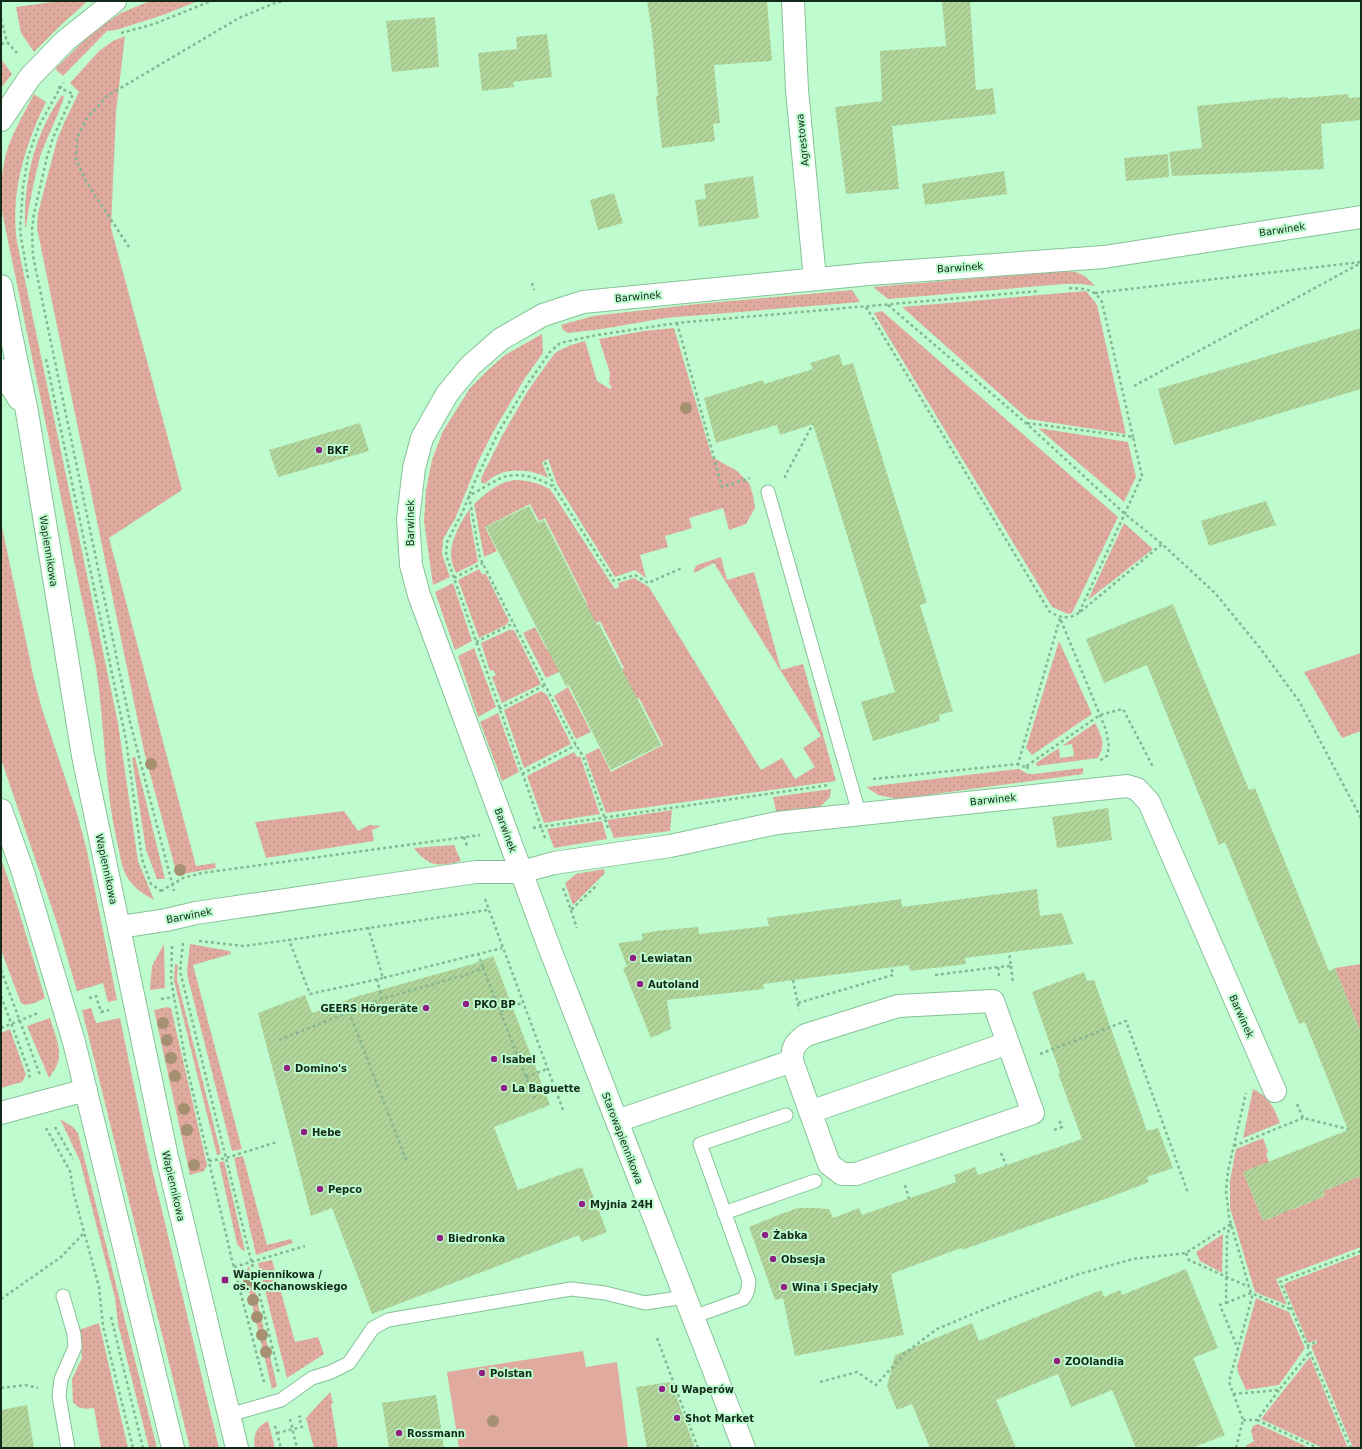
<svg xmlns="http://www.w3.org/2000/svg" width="1362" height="1449" font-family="'DejaVu Sans',sans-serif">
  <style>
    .grass { fill: url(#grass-dots) }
    .garden { fill: #e0aa9e }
    .building { fill: url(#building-hatch) }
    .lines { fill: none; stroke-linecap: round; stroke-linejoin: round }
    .lane-casing { stroke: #86c298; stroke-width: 15 }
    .street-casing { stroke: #86c298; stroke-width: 24 }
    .secondary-casing { stroke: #86c298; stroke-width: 24 }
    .path { stroke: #86b794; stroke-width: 2.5; stroke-dasharray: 3 3; stroke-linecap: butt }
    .lane { stroke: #fff; stroke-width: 13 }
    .street { stroke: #fff; stroke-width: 22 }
    .secondary { stroke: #fff; stroke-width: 22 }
    .tree { fill: #a59072 }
    .poi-dot { fill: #902183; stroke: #befccf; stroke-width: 1.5 }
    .labels { text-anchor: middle; stroke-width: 4; stroke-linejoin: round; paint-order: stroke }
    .street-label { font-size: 10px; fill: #122a1a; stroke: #befccf }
    .poi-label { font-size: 10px; font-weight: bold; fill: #122a1a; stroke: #befccf; text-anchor: start }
  </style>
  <defs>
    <pattern id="grass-dots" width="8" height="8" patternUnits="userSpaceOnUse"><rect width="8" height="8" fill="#e0aa9e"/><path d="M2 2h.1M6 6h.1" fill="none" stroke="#bf9288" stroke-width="1.8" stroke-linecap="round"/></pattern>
    <pattern id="building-hatch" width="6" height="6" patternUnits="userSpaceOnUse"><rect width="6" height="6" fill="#b1d49a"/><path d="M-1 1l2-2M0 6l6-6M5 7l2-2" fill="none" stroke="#97b684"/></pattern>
  </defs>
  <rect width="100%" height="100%" fill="#befccf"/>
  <path class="grass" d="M59,1h29l-25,22 -29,29 -13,-19 -5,-26z
    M150,1h48l-35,14 -47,15 -9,1 -44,45 -8,-7 38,-37 28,-19z
    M125,36l-9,76 -5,116 71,262 -73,48 87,328 19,-3 1,5 -39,7 -33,-124 -107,-523 1,-15 19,-73 8,-19 14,-29 -9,-9 29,-32 14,-10z
    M1,59l11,15 -11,14z
    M34,94l12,8c-21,43 -36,92 -29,140l101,481 20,138 16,39c-11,-6 -20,-12 -27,-23 -6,-10 -7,-24 -10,-35 -13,-58 -12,-117 -21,-175l-95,-460c0,-14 0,-29 3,-44 4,-24 19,-47 30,-69z
    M62,95l2,2c-6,20 -17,39 -24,60 -6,23 -11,47 -14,70h-1c-1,-48 9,-92 37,-132z
    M1061,271c17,0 22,2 34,15l-14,-2h-17l-176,15 -15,-12z
    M852,290l8,12 -195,16 -63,11 -34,4 -5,-3 -2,-5 32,-9 104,-12z
    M1086,291l11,14 29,129 -98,-15 -126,-112z
    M882,311l236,206 -46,96 -4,1 -16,-7 -178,-294z
    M674,328l38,129 25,14 12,12 4,12 2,13 -9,16 -17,6 -6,-22 -34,10 3,10 -27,8 3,11 -28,8 6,23 -11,-8 -20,7 -58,-93 -9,-25 -6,3 6,16c-20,-11 -48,-11 -63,6l-4,-2v-4l21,-42 25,-44 19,-27 10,-13 15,-7 14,-4 12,40 13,8 2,-2 -3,-3 1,-11 -11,-34 45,-8z
    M542,334l1,19 -18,25 -33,56 -14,28 -23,57 -12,20 -1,15 8,23 -17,8 -9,-64 2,-31 6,-30 11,-29 27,-43 19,-19 16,-14z
    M1038,428l90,14 8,35 -12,25z
    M514,480c14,0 24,3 36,9l65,100 4,-2 -1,-4 16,-5 15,9 112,183 21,-12 13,21 20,-12 -12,-19 18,-12 -107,-173 -20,10v-4l3,-4 24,-8 6,23 27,-8 27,98 22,-6 33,117 -230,32 -21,-58 14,-7 12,24 52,-27 -24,-47 -6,3 -15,-29 6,-4 -24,-47 -6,3 -10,-19 3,-2 -42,-85 -6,3 -9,-17 -45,23 12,24 -13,6 -10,-53c13,-11 23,-21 40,-24z
    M470,509v10l8,43 -22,11c-2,-5 -5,-12 -5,-18 -1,-12 11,-37 19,-46z
    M1,522l33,157 8,30 35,104 10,38 30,149 -9,2 -5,-19 -26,8 -20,-68 -56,-164z
    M1124,523l29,26 -65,51z
    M479,569l3,5h4l23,47 -3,4 -27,13 -21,-58z
    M453,583l19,58 -17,9 -20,-58z
    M535,627l12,23 3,-1 11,22 -15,7 -23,-45z
    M509,630h5l27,54 -39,19 -10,-26 4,-2 -3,-5 -3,1 -9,-28z
    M1059,641l33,73 -60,41 -6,-7z
    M474,648l22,59 -18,10 -20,-61z
    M1361,653v78l-19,7 -38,-66z
    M568,687l23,45 -15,7 -22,-43z
    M541,691l6,4 24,49 -47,24 -20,-58z
    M498,713l21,59 -17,9 -22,-59z
    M1095,723c7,14 11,21 3,35l-61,8 -1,-3 23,-15 1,10 14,-2 -2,-12 -10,2z
    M574,752l3,5 3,-1 20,58 -56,9 -17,-47z
    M135,757l30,122h-8l-11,-29 -14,-92z
    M1083,768v6l-186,25 -19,-4 -12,-8 153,-18 9,5h6z
    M831,789l-1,8 -11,11 -42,8 -4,-19z
    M672,810l-2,21 -56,7 -7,-18z
    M344,811l14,20 11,-6 12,1 -9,4 2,11 -108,17 -11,-36z
    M602,821l5,18 -53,9 -7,-19z
    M454,845l7,16c-22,6 -33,6 -47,-13z
    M1,858l17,50 27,90c-7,3 -18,10 -24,5l-20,-53z
    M604,869l1,4 -32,32 -8,-22 11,-9z
    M164,944l1,44 -15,2 2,-24z
    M190,944l40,7 1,3 -38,11 49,184 -10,2 -44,-173 -1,-7z
    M175,964l3,1 -1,14 44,175 -4,1 -43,-174z
    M1361,964v69l-26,-65z
    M167,1007l4,1 36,157 -3,6 -14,4 -36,-165z
    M91,1008l5,15 24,-5 26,126 73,304h-29l-108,-438z
    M50,1018c4,15 14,34 6,49 -2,4 -5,7 -7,11l-22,-52z
    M10,1029l16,46 -4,7 -21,6v-55z
    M1253,1089c16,8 20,17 27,34l-37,15z
    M60,1119l13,8 5,6 79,315h-8l-31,-124 -3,-26 -35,-137z
    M1263,1138l5,14 -2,2 3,8 -26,10 20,49 16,-6 -2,-5 15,-6 2,5 31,-13 -2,-5 38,-15v71l-85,32 11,26 -32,-13 -25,-84v-27l6,-32z
    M243,1156l24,89 24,-6 2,4 -37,12 -22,-97z
    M224,1161l21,90 -4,-2 -4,-5 -18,-82z
    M1223,1234l-1,39 -22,-12 -4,-9z
    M1361,1254v194h-8l-42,-102 6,-3 -1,-3 -8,3 -24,-57 2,-3z
    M272,1260l23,82 23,-5 6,17 -37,24 -29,-115z
    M249,1266l28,120 -5,3 -27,-114 2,-6z
    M1256,1298l33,14 16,36 -26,37 -33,5 -8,-18 -1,-5z
    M99,1323l29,125h-27l-7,-40c-10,1 -14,2 -21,-6l-1,-23 10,-21 -3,-28z
    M1310,1357l38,91h-25l-62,-29z
    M330,1392l3,11 -2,1 7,44h-24l-8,-30z
    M268,1421l7,27h-20c-3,-12 2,-22 13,-27z
    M1258,1424l52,24h-65l2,-3 7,-4 -3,-10 2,-5z"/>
  <path class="garden" d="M583,1351l3,16 31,-5 11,85 -8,1h-161l-12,-76z"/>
  <path class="building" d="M647,1h120l5,60 -58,4 6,58 -7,1 2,17 -53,7 -6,-52h2l-6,-64z
    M942,1h28l6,89 17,-2 3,26 -104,12 7,63 -53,5 -11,-87 47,-6 -2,-50 66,-5z
    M435,17l4,50 -47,5 -6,-51z
    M547,34l5,43 -39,5 1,5 -32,4 -4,-38 39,-4 -1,-12z
    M1348,94l1,4 12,-1v23l-40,4 3,45 -152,7 -3,-24 33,-4 -5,-42 90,-9 1,2 14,-2v1z
    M1168,154l1,23 -43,4 -2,-23z
    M1004,171l3,23 -82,11 -3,-21z
    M753,176l6,42 -60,9 -4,-27 11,-1 -2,-15z
    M614,193l9,30 -25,7 -8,-30z
    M1361,328v61l-187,56 -16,-56z
    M839,354l4,12 10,-3 74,240 -7,2 33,106 -14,4 1,6 -67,20 -12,-39 34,-10 -82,-268 -33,11 -3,-10 -61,18 -12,-45 59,-18 1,4 49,-15 -3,-6z
    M360,423l9,28 -91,26 -9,-27z
    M1266,501l10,24 -67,21 -8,-25z
    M529,506l9,17 6,-3 53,105 2,-1 62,121 -50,25 -42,-85 -3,1 -80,-159z
    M1173,604l76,186 6,-2 74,183 6,-3 26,65v143l-38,15 2,5 -62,25 -20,-49 105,-42 -43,-108 -6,2 -74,-182 -6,3 -72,-180 -43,18 -18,-44z
    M1108,808l4,32 -55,8 -5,-31z
    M1037,889l3,27 22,-3 11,31 -108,14 1,6 -56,7 -1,-6 -146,19 1,5 -97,11 4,29 -20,9 -28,-70 4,-2 -9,-23 24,-3v-6l13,-3 43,-4 1,7 70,-8 -2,-8 134,-19 1,8z
    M493,956l57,149 -56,22 24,63 64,-23 25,65 -26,10 -2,-7 -207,79 -40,-106 -21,8 -53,-203 47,-18 7,18 43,-16 118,-33z
    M1084,972l3,9 7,-1 53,151 11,-3 15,40 -26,9 2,5 -41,16 -146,52 -1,-2 -70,26 13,61 -109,21 -12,-58 -8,2 -26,-73 32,-13 17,-6h17l14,1 4,9 26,-10 3,7 94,-33 -2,-7 21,-8 3,8 104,-36 -24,-66h2l-28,-81z
    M1186,1269l32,79 -25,10 32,77 -33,13h-56l-24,-58 -41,17 -13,-33 -62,26 20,48h-86l-18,-44 -15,6 -10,-24 8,-31 77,-32 7,18 122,-51 3,7 16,-7 2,5z
    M671,1382l24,66h-48l-11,-61z
    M436,1395l8,53h-55l-7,-45z
    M27,1405l7,43h-33v-38z"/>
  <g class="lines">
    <g class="lane-casing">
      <path id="lane" d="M768,492l91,321
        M724,1213l91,-32
        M63,1296l11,38 1,13 -14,32 -2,17 9,52
        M693,1317l50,-18c5,-5 5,-11 6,-18l-49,-137 86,-29
        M229,1415l52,-15 31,-22 19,-6 18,-9 24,-35 15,-8 183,-31 34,4 40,10 40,-6"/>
    </g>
    <g class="street-casing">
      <path id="street" d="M793,1l4,89 18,189
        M120,927l46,-7 30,-7 280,-41h45l33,-9 116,-17 107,-23 350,-37 10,3 12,13 126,289
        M993,1001l40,112 -177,61h-14l-13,-10 -37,-103c0,-14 3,-18 14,-26l92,-29z
        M810,1112l198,-69
        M1,1113l85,-23
        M617,1121l175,-60
        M744,1448l-198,-509 -127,-344 -8,-30 -3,-46 6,-51 8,-30 25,-44 23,-28 31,-27 42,-24 40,-13 286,-28 235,-17 257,-40"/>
    </g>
    <g class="secondary-casing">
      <path id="secondary" d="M1,120l29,-43 35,-36 50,-40
        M1,286l26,126 56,344 84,401 70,291
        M1,370l18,29
        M1,810l22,62 51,170 99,406"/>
    </g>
    <path class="path" d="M1,19l6,23 10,11
      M121,33l33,-9 57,-23
      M1,44l6,-2
      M58,87l15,7 -20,44 -6,19 -13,57 -2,15 1,27 97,466 44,169
      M129,247l-42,-64 -11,-23 1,-22 10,-20 20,-22 132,-78 36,-15 10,-2
      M28,278l-8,-47 3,-44 5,-30 11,-31 21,-38 4,-5
      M532,283l2,7
      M1069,288c15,1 25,0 33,14l31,135
      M1095,293l266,-31
      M888,305l138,118 99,91 37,30 53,49 45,55 39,53 62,117
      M866,307l183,304c11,7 18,9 30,2
      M677,323l45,164 28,-9
      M46,359l80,381 16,119 9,25 10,7v3
      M1134,386l227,-123
      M1027,423l106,14 9,39 -63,137 83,-69
      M545,462l9,24
      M785,478v-2l28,-52
      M454,578l29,-15
      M476,642l38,-19
      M499,709l46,-24
      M1025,767l-7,-3 42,-146 46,112 3,17 -2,9 -8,5
      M1029,768l-4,-1 75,-52 23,-6 30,58
      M522,774l54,-29
      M873,779l145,-15
      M533,828l296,-43
      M608,828l-25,-72 -10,-16 -93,-182 -11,-62c9,-5 18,-11 28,-16 18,-10 41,-3 57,7l60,94 21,-6 13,8 34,-15
      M464,837l3,9
      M545,838l-99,-283 1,-13 16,-31 12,-30 24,-50 28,-46 23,-33 10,-9 37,-8 80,-12 362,-32
      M563,888l8,22 27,-26
      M161,891l22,-13 19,-5 278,-38
      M485,899l78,211
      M571,910l6,18
      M368,927l15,51 119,-30
      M199,941l45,5 45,-6
      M183,943l-3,28 99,403
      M172,946l-1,34 15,83 46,197 32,122
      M478,953l5,15
      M1011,966l2,17
      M1,970l39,105
      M935,975l63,-8
      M999,976l-1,-9 13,-1 -2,-14
      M383,978l-73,16 -21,-54 199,-30
      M377,979l5,20
      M793,980l6,30
      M1,996l29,78 -1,4
      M89,998l7,-2 5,16 8,-2
      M161,999l13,-2
      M798,1003l95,-28 -2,-8
      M501,1011l21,-8
      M349,1012l58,150
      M1,1028l37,-15
      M279,1040l103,-41 83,-24 18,-7 52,132
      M1040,1054l86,-33 62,172
      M526,1077l21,-8
      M1297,1104l6,14 45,11
      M55,1127l18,32
      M46,1128l24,43 4,24 25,92 4,39 30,122
      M1054,1130l8,-3 -3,-7
      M1234,1146l69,-28
      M1001,1153l5,12
      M209,1161l17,-3 51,-16
      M905,1185l4,14
      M1231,1224l-4,11 -1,68 -6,2 18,44
      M1186,1253l3,7 60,27
      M234,1267l71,-21
      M1,1299l60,-42 23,-24
      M1226,1303l25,-10 41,17
      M111,1317l32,131
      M657,1338l41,110
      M1307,1346l10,-5
      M820,1382l37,-10 19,13 29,-32 32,-24 62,-26 80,-29 54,-15 53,-6 45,-29
      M1,1388l24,-3 13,3
      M1233,1394l46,-4 31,-38
      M290,1419l7,29
      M1243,1420h14l22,-30
      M1257,1420l61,28
      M275,1426l6,22
      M277,1433l25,-6 -3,-10 2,-1
      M1236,1448l7,-28 -14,-38 23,-85 -23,-80 -3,-26 2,-20 18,-78
      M1351,1448l-71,-166 81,-31"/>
    <use href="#lane" class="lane"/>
    <use href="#street" class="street"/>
    <use href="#secondary" class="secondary"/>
  </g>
  <g class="tree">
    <circle cx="686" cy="408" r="6"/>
    <circle cx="151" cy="764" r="6"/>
    <circle cx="180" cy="870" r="6"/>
    <circle cx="163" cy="1023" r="6"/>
    <circle cx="167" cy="1040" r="6"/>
    <circle cx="171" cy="1058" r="6"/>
    <circle cx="175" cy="1076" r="6"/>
    <circle cx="184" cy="1109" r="6"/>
    <circle cx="187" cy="1130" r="6"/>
    <circle cx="194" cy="1165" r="6"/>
    <circle cx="249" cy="1282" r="6"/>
    <circle cx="253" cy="1300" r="6"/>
    <circle cx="257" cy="1317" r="6"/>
    <circle cx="262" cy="1335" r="6"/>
    <circle cx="266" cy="1352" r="6"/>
    <circle cx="493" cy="1421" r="6"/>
  </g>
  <g class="poi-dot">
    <circle cx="319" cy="450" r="4"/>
    <circle cx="633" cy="958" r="4"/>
    <circle cx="640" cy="984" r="4"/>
    <circle cx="466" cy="1004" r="4"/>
    <circle cx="426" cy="1008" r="4"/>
    <circle cx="494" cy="1059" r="4"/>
    <circle cx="287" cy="1068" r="4"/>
    <circle cx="504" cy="1088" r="4"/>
    <circle cx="304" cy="1132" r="4"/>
    <circle cx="320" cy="1189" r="4"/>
    <circle cx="582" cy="1204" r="4"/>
    <circle cx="765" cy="1235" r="4"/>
    <circle cx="440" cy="1238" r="4"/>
    <circle cx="773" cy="1259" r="4"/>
    <rect x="221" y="1276" width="8" height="8" rx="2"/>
    <circle cx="784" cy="1287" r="4"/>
    <circle cx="1057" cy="1361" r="4"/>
    <circle cx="482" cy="1373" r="4"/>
    <circle cx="662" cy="1389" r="4"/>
    <circle cx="677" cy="1418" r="4"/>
    <circle cx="399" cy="1433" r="4"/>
  </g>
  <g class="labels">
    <g class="street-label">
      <text transform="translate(802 140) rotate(-96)" y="4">Agrestowa</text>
      <text transform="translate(1282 229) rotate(-9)" y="4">Barwinek</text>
      <text transform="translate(960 267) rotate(-4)" y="4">Barwinek</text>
      <text transform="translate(638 296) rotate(-5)" y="4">Barwinek</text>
      <text transform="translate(410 523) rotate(-90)" y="4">Barwinek</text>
      <text transform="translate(49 551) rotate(81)" y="4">Wapiennikowa</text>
      <text transform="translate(993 799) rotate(-6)" y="4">Barwinek</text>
      <text transform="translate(506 830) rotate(70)" y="4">Barwinek</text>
      <text transform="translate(107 869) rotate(78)" y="4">Wapiennikowa</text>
      <text transform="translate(189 915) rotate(-11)" y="4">Barwinek</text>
      <text transform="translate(1242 1016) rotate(66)" y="4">Barwinek</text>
      <text transform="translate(623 1138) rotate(69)" y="4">Starowapiennikowa</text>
      <text transform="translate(174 1186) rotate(77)" y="4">Wapiennikowa</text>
    </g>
    <g class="poi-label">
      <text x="327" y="454">BKF</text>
      <text x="641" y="962">Lewiatan</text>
      <text x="648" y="988">Autoland</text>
      <text x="474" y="1008">PKO BP</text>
      <text x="418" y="1012" text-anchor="end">GEERS Hörgeräte</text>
      <text x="502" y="1063">Isabel</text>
      <text x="295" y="1072">Domino's</text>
      <text x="512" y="1092">La Baguette</text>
      <text x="312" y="1136">Hebe</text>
      <text x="328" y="1193">Pepco</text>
      <text x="590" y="1208">Myjnia 24H</text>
      <text x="773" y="1239">Żabka</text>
      <text x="448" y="1242">Biedronka</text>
      <text x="781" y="1263">Obsesja</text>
      <text x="233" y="1278">Wapiennikowa /<tspan x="233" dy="12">os. Kochanowskiego</tspan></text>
      <text x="792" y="1291">Wina i Specjały</text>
      <text x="1065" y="1365">ZOOlandia</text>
      <text x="490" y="1377">Polstan</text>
      <text x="670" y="1393">U Waperów</text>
      <text x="685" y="1422">Shot Market</text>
      <text x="407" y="1437">Rossmann</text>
    </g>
  </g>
  <rect width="1362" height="1449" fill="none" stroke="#122a1a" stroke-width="4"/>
</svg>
